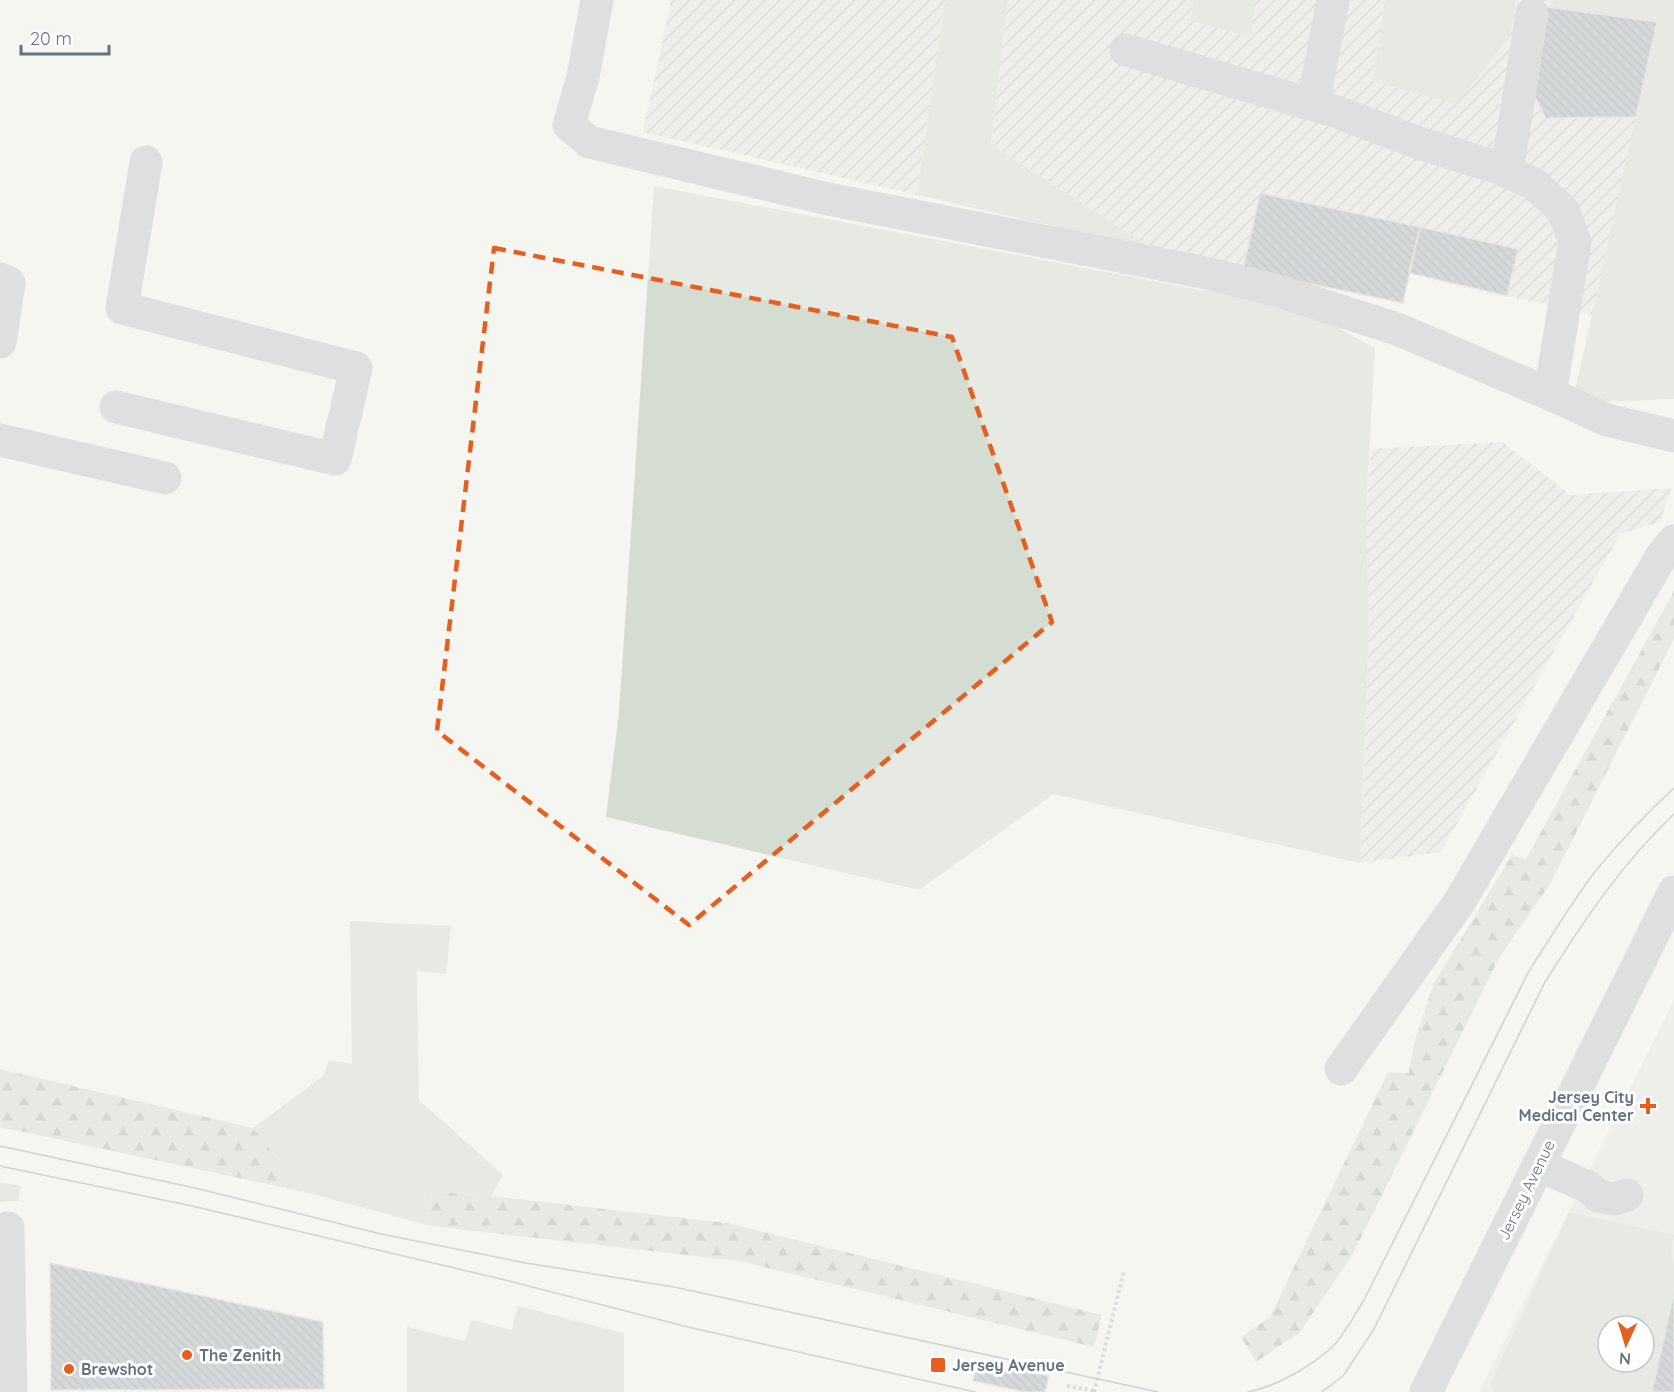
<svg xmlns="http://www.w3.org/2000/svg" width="1674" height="1392" font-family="Quicksand,sans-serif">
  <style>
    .built { fill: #e5e6e4; fill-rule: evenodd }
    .industrial { fill: url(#industrial-furrows) }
    .grass { fill: #d5dcd2; fill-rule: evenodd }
    .forest { fill: url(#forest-firs) }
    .park { fill: url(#park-tufts) }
    .building { fill: url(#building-back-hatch); stroke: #d6d6d4; stroke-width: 1.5 }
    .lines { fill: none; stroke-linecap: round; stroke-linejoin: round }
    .path { stroke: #bcbec0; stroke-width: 4; stroke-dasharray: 3 3; stroke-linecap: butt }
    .minor { stroke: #c2c5c9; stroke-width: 33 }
    .tram { stroke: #a2a8ae; stroke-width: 1.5 }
    .marked { fill: none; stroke: #e65e20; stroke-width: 4.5; stroke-dasharray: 12 8; stroke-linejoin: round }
    .poi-dot { fill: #e65e20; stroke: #fff; stroke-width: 2 }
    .labels { text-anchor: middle; stroke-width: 6; stroke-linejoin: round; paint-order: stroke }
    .poi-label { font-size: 16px; font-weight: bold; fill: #637283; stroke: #fff; text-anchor: start }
    .street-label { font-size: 16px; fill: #637283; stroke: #fff }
  </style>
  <defs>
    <pattern id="industrial-furrows" width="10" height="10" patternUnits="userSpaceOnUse" patternTransform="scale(1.5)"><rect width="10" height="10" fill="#e5e6e4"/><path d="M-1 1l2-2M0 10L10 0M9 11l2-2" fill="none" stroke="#bdbfbe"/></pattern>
    <pattern id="forest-firs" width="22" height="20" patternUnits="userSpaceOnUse" patternTransform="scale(1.5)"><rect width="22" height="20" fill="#d5dcd2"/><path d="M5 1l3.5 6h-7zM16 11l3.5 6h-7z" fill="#b0b7b0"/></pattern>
    <pattern id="park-tufts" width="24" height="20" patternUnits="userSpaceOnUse" patternTransform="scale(1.5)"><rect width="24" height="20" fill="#d5dcd2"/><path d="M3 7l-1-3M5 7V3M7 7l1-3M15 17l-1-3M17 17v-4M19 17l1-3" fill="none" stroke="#b0b7b0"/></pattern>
    <pattern id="building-back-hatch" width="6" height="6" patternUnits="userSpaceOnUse" patternTransform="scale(1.5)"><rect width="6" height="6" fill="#adb3ba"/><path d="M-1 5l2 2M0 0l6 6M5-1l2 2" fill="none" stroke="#90969d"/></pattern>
  </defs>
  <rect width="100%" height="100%" fill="#f5f5f1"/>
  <path class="built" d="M1674,1000v392h-195zM1608,1326h36v36h-36z"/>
  <path class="industrial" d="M671,0h274l-28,195 -274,-63z
    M1008,0h185l-2,21 59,16 6,-37h129l-12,81 137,-45 6,-36h40l-9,7 -15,85 14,26 90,-1 -44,198 -85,-19 11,-47 -257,-56 -18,77 -90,-21 -162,-105z
    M1503,442l67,53 101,-7 -11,34 -40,12 -179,318 -81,11 9,-232 -3,-120 5,-62z"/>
  <path class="grass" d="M945,0h63l-17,144 162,105 -236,-54z
    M1193,0h63l-6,37 -59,-16z
    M1385,0h131l-6,36 -54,68 -83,-23z
    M1556,0h118v399l-79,3 -20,-11 82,-369 -110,-15z
    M654,186l652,124 69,38 -9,163 3,120 -9,232 -306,-69 -135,96 -313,-73 13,-104z
    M350,921l101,5 -5,48 -29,-3 2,129 84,75 -12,21 -67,-5 7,35 -126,-34 -52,-64 70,-52 6,-16 23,4z
    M1569,1212l105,23 -3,11 1,13 2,1v32l-22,100h-158l-4,-8zM1608,1326h36v36h-36z
    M518,1306l106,27v59h-217v-65l58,14 6,-21 41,10z"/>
  <path class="forest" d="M1674,591v48l-124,245 -51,74 -147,298 -53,77 -43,29 -15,-25 29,-20 118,-245 21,1 6,-34 19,-56 78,-128 14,4z
    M0,1069l253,59 52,64 -305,-65z
    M424,1191l67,5 236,27 375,92 -8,32 -355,-86 -308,-35z"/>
  <path class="park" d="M0,1182l21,4 -3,15 -18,1z"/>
  <path class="building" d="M1547,7l110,15 -21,95 -90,1 -14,-26z
    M1260,193l160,34 -17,76 -160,-33z
    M1420,227l98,22 -11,47 -98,-23z
    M50,1263l273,59 1,67 -273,1z
    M1674,1292v100h-22z
    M977,1362l72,14 -4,16h-20l-52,-11z"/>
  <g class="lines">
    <path class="path" d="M1067,1386l27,5
      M1094,1392l30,-121"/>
    <path class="minor" d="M597,0l-14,77 -14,48 20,17 239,57 373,73 74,18 122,39 153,65 57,26 67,16
      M1126,50l211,62 82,31 80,25 35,16 29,26 12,32 -25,152
      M1313,105l20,-105
      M1507,172l25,-159
      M0,279l9,4 -9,59
      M116,407l219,52 21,-91 -234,-60 24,-146
      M0,440l165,38
      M1341,1069l119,-168 201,-344 13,-16
      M1538,1165l50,22 10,9 17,3 12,-4
      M8,1228l3,164
      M1426,1392l248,-500"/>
    <path class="tram" d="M0,1146l195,42 186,46 145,29 148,24 484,105
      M0,1166l192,40 309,73 187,48 287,65
      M1248,1392c29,-6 67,-27 88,-49 11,-13 19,-29 28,-43l164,-327c22,-35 44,-72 70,-105 23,-28 49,-55 76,-80
      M1322,1392l21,-16 31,-47 171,-347c38,-60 77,-119 129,-168"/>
  </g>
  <path d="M0 0H1674V1392H0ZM494,248l458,89 100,285 -363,303 -252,-194z" fill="#f5f5f1" fill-opacity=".55" fill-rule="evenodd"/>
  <path class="marked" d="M494,248l458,89 100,285 -363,303 -252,-194z"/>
  <g class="poi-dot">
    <path d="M1645 1097h6v6h6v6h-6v6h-6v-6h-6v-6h6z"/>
    <circle cx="187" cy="1355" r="6"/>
    <rect x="930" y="1357" width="16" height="16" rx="3"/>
    <circle cx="69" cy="1369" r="6"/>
  </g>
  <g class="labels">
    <g class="poi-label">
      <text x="1634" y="1103" text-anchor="end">Jersey City<tspan x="1634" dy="18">Medical Center</tspan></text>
      <text x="199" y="1361">The Zenith</text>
      <text x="952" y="1371">Jersey Avenue</text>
      <text x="81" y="1375">Brewshot</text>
    </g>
    <g class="street-label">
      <text transform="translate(1526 1190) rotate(-64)" y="6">Jersey Avenue</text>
    </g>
  </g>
  <g transform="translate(1626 1344) rotate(184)"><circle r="28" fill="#ffffff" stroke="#c1c7cd" stroke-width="1.5"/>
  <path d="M0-4.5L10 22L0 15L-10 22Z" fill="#e65e20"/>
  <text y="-9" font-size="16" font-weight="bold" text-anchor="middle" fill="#637283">N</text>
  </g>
  <path d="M21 45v9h88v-9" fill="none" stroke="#637283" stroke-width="3"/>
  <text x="30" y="45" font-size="18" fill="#637283" stroke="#ffffff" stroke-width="4.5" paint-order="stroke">20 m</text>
</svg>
